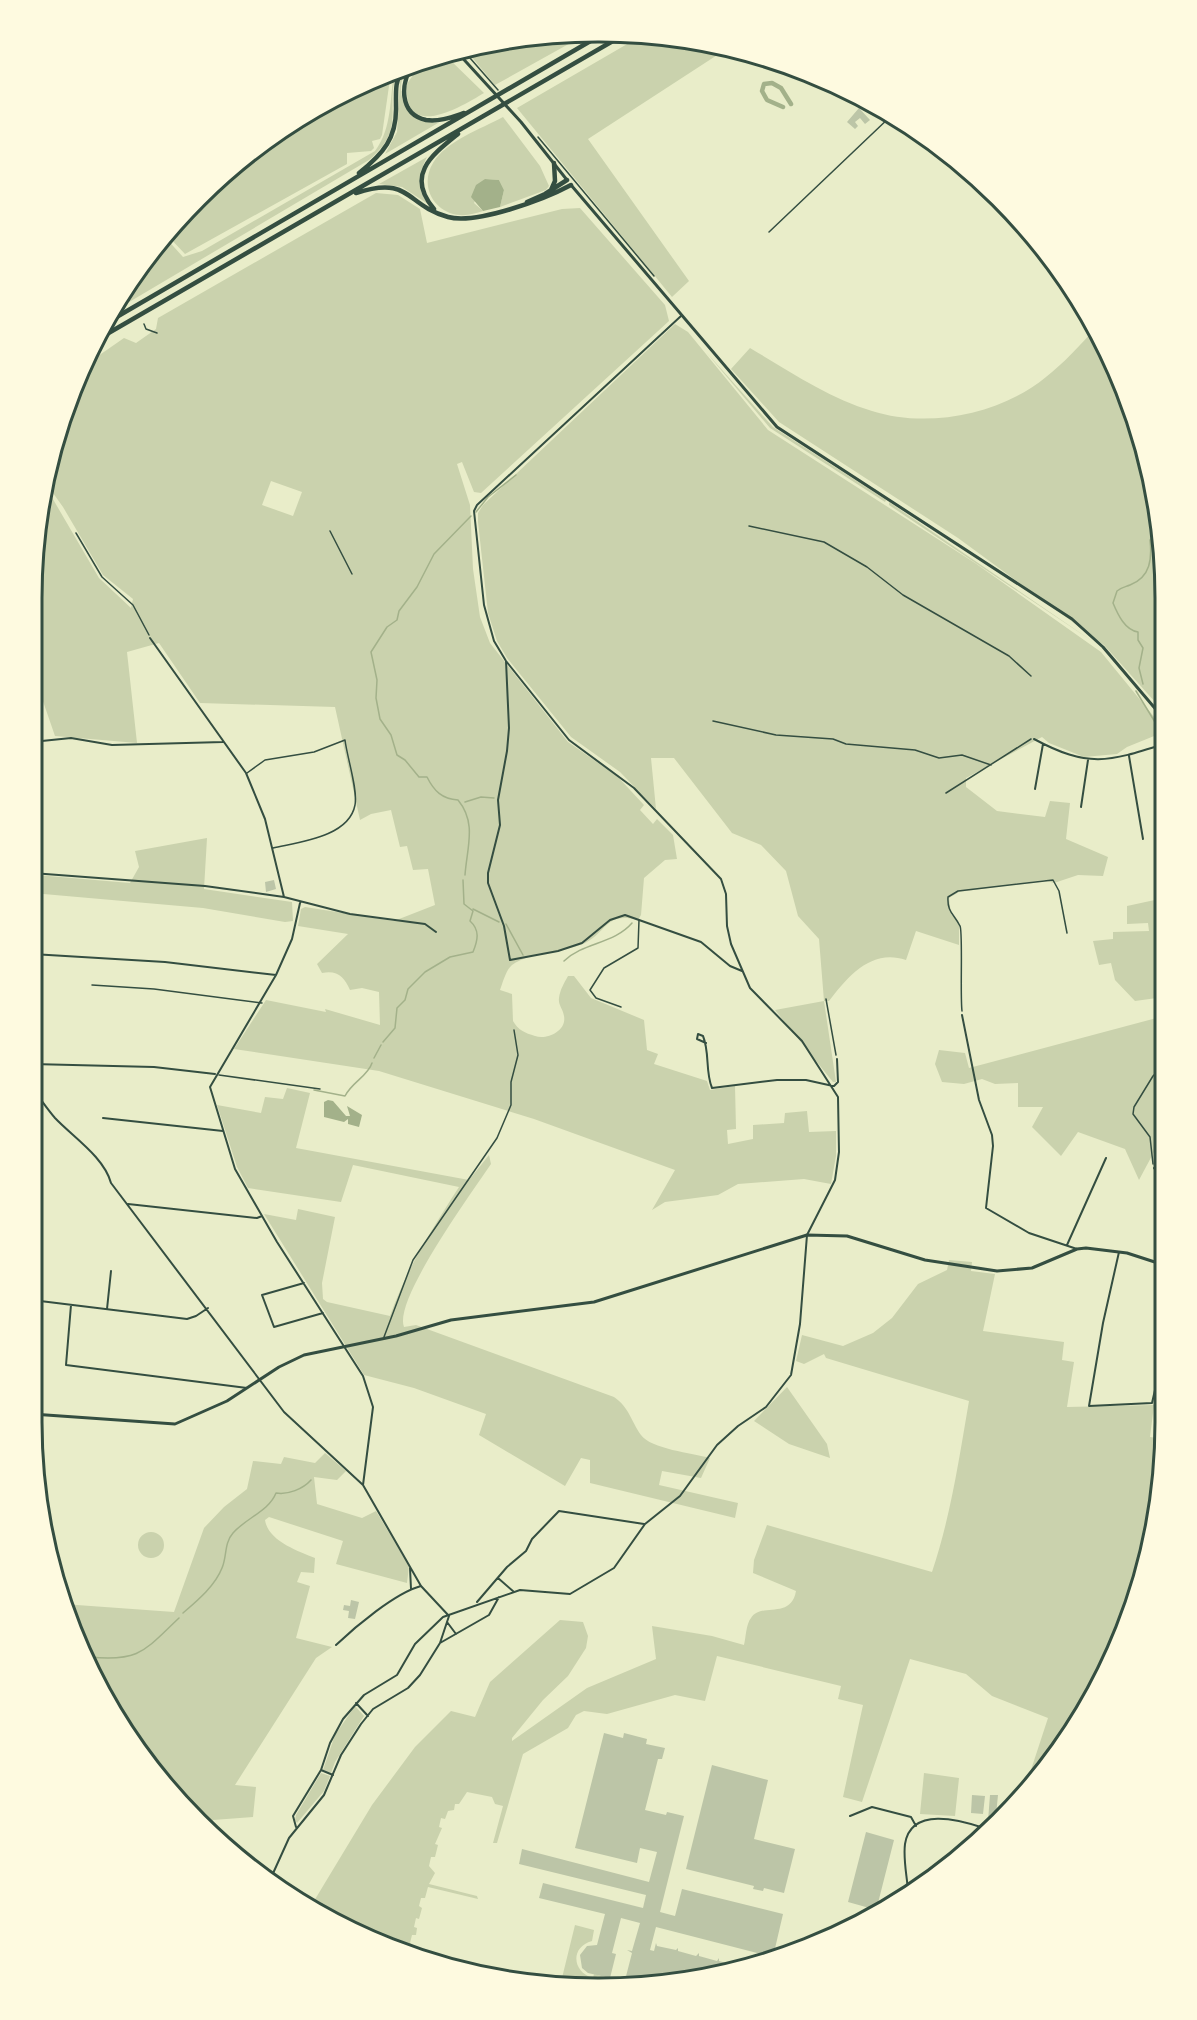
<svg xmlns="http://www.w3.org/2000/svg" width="1197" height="2020" font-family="Figtree,sans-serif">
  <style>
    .green { fill: #cad2ad; fill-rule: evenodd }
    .water { fill: #a3b18a }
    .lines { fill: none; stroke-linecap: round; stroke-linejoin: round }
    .stream { stroke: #a3b18a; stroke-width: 1.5 }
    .canal { stroke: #a3b18a; stroke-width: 4.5 }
    .building { fill: #bcc5a7 }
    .path { stroke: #344e41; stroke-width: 1.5 }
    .service { stroke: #344e41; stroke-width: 1.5 }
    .minor { stroke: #344e41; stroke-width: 2 }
    .tertiary { stroke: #344e41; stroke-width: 3 }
    .secondary { stroke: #344e41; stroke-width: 3 }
    .motorway { stroke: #344e41; stroke-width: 4.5 }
    .rim { fill: none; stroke: #344e41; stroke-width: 3 }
  </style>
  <rect width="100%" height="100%" fill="#e9edc9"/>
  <path class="green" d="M573,34l10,2 -88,49 -30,-36 23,-7z
    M641,36l68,6 19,6 -140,91 101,142 -17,16 -155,-189z
    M445,55l39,38c-23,14 -81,49 -77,-9l14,-21z
    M409,66c-19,26 -2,57 29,57l-53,31 12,-22 3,-52z
    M398,70c-15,37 10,57 -29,90l-255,151 13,-28 38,-46 18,20 19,-6 173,-100c17,-22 15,-53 19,-80z
    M391,72l-9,63 -2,4 -8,2 2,7 -3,3 -24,2v11l-162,90 -18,-19 31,-38 86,-70z
    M503,117l37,49 9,20 -3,4 -46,17 4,-17 -5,-10 -14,-1 -11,24 9,8c-7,2 -16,5 -23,4 -26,-2 -41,-29 -27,-52 13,-22 48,-34 70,-46z
    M427,157c-9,17 -11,31 1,47l-26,-17 -23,-3z
    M376,193l22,2 22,14 7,34 135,-34 18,-1 85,97 4,16 -188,172 -7,-1 -12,-30 -5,2 13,41 3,64 7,48 10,26 78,99 49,34 27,29 -4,5 13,14 4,-5 16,16 4,24 -12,1 -21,18 -3,37 -3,5c-33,-9 -31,13 -55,24 -23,9 -51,7 -71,21 -6,5 -9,17 -12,25l12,4 1,27c5,9 12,12 22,15 12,4 32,-5 29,-20 -1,-7 -6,-11 -5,-18 1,-8 5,-15 9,-22h6l17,22 53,22 3,30 11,4 -4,10 53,17 3,9 25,-4 1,43 -9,1 1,14 25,-5v-14l31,-2 1,-10 22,-2 2,21 27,-1v25l-5,28 -27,-5 -66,5 -20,11 -53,7 -13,8 23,-40 -141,-51 -155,-48 -145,-22 32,-49 60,12 -1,-3 55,16 -1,-33 -17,-4 -12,2c-6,-13 -12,-20 -28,-17l-5,-9 31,-30 -50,-8 3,-17 4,-2 89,14 41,-16 -7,-36 -15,1 -6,-24 -7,1 -9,-37 -20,4 -11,6 -25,-113 -135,-4 -41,-60 -32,9 10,91 -82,-7 -19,-55h-3v-120l14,-72 52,89 32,30 2,-9 -30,-24 -40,-68 -15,-21 14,-70 26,-53 36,-25 12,5 20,-14 2,-11zM271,481l31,11 -9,24 -31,-11z
    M675,324l13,8 80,98 207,133 126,89 63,77v3l-37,15 -10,7 -33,3 -35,-14 -7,-6 -76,41v9l31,24 48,6 5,-16 20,2 -4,36 42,18 -5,19 -25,-1 -24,8 -10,-3 -85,12 -10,6 2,16 8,9v22l-43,-14 -10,29c-34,-12 -58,16 -77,41h-5l12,81h-3l-58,-72 49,-9 -5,-62 -21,-23 -12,-45 -25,-26 -29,-12 -58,-75h-23l5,51 -36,-37 -49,-35 -64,-79 -10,-17 -9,-28 -10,-91v-9l5,-8z
    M1095,329l51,122 18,110v151l-60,-67 -146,-107 -179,-116 -48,-53 19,-21c39,23 79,50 122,63 56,18 129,3 174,-34 18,-14 34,-32 49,-48z
    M706,352l67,75 113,73 -1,2 -115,-74z
    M889,502l209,143 -209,-140z
    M207,838l-3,51 88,13 1,19 -8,1 -82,-14 -171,-15v-37l5,19 93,8 9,-16 -4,-16z
    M1164,898v99l-29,4 -20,-21 -4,-17 -12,2 -6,-24 20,-2v-7l36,-1 -1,-8 -21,1v-18z
    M1164,1016v140l-9,-6 -16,30 -14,-31 -47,-17 -17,24 -29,-29 11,-20h-25v-24l-23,1 -13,-5 -18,5 -22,-2 -7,-18 4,-14 26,3 4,15z
    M287,1088l23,5 -14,55 173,32 20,-25 2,9c-18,27 -98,136 -87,163l12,-2 198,72c15,10 17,24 27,38 10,14 51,18 69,23l-9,20 -39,-7 -3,14 79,18 -3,15 -145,-35v-23l-9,-2 -16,28 -86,-51 7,-21 -72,-26 -50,-13 -100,-161 32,6 2,-11 37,8 -13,66 1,16 4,3 63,14c17,-48 42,-87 69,-129l-106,-22 -12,37 -93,-14 -11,-21 -20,-62 44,8 4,-16 18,2z
    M949,1260l23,2 -1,9 24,3 -12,57 81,11 -2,18 12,2 -7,45 87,-2 -4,32 14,2v20l-29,145 -65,133 -43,45 21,-64 -56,-22 -26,-22 -56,-15 -48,143 -19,-5 20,-92 -25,-6 3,-13 -124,-30 -12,45 -30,-6 -68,19 -23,-3 -8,4 -8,13 -45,26 -26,89h-4l10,-37 -8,-2 -3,-7 -25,-5 -8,12h-4l-1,6 -6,1 -3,8 -4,-1 -2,9 3,1 -7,16 3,1 -3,12h-4l-2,9 6,7 -6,11 48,12 1,3 -50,-12 -3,11h-4l-2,8 3,2 -3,11 -3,-1 -2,9 3,1 -1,7h-4l-2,8 3,2 -2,11 -43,-21 1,-3 -2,2 -56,-28 61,-101 43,-58 36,-36 24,6 15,-35 70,-62 23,2 5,14 -2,12 -18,28 -25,24 -31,38v3l75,-53 69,-29 -4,-33 60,10 32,9c2,-8 2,-21 7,-27 10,-16 40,2 45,-27l-43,-18 1,-13 13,-35 165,47c19,-57 27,-113 37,-171l-143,-43 -2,-4 -20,10 -8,-3 6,-26 41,11 30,-13 19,-15 26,-34 29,-14z
    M787,1387l40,57 3,14 -41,-14 -35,-23z
    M325,1453l21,18 -9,9 -23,-3 3,27 45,14 14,-7 33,55 -2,17 -71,-19 7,-23 -74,-24 -4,3c3,21 33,31 50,38l-1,15 -13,-1 -4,10 13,4 -14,52 36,9 -16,11 -81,127 21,2 -3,30 -40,3 -2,5 -63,-59 -87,-163 -1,-7 3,8 111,8 30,-84 20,-21 23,-18 6,-28 28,3 3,-7 31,6z
    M138 1545a13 13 0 1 1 26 0a13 13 0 1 1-26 0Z
    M355,1706l9,10 -29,46 -4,11 -8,-3 12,-35z
    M321,1773l9,3 -6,15 -27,32 -2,-3 1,-5z
    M924,1773l35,5 -4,38 -35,-2z
    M575,1925l19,5 -2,11c-22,6 -20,31 1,37l1,-4 17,5 -2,8 -11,1 -37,-6z"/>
  <path class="water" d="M485,179l14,1 5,10 -4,17 -17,4 -12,-14 5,-12z
    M328,1100l5,1 13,15h4l-3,-10 15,9 -3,12 -11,-3v-5l-4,3 -20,-5v-15z"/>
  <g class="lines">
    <path class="stream" d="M476,512l12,-15 28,-22
      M1143,684l-4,-16 4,-20 -5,-8v-8c-13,-2 -20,-17 -25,-29l4,-12c5,-4 8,-4 13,-6 21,-8 22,-27 20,-45l9,-9
      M1136,691l25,41
      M465,802l16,-5 13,1
      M465,875c2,-28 12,-52 -7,-75 -16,-1 -24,-9 -31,-23h-8l-14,-17 -8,-5 -6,-20 -11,-16 -4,-21 1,-18 -6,-28 16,-25 10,-7 2,-9 18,-24 17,-33 37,-38
      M473,909l26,13
      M506,924l17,31
      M564,961c20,-19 50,-17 68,-38
      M383,1042l12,-14 2,-20 8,-8 3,-11 17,-17 25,-15 23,-5c5,-12 7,-22 -3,-31l3,-10 -9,-7 -1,-24
      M374,1058l7,-13
      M314,1090l31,6c7,-14 23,-20 27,-33
      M54,1557v-8
      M183,1613c14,-12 32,-27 39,-45 5,-11 2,-25 11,-35 13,-15 36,-22 43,-40 12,2 27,-4 35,-13
      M90,1657c50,5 55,-7 89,-39"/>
    <path class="canal" d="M783,107l-16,-7 -5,-9 2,-7 8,-1 9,5 10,16"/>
  </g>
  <path class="building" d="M859,108l11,12 -5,4 -5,-6 -5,4 3,4 -3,3 -8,-7z
    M274,880l2,9 -10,3 -1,-10z
    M351,1600l8,2 -4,17 -7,-1 1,-7 -6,-1 1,-5 6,1z
    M604,1733l19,5 1,-5 23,6 -1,5 19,4 -3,11h-4l-13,51 21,5 1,-3 17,4 -24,96 15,4 7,-27 101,25 -10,43 -117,-30 -6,23 4,1 2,-8 1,3 19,4 2,-2v3l18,5 3,-3v3l18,5 2,-3v3l18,5 -113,18 8,-31 -5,-3 5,1 8,-28 -19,-5 -9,35 4,1 -6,24 -22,-5 -6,-5 -2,-13 7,-9 10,-1 8,-31 -66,-16 4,-15 100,25 3,-13 -127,-31 3,-15 127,33 8,-30 -17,-4 -3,15 -62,-15z
    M712,1765l56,15 -14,59 41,10 -11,44 -20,-5 -1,3 -10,-2 1,-3 -68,-17z
    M972,1795l13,1 -2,18 -12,-1z
    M990,1795h8l-2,20 -5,6h-3z
    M866,1832l28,8 -17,67 -4,2 -25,-7z"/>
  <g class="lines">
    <path class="path" d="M463,50l35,40
      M538,137l116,139
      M123,292l6,8
      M144,324l2,5 11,4
      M749,526l75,16 43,25 36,28 106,61 22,20
      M330,531l22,43
      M76,533l26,44 31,28 16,30
      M713,721l63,14 57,4 13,5 69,6 24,8 23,-3 29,10
      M946,793l85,-54
      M32,862l2,7
      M826,999l10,56
      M962,1011c-2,-15 1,-80 -2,-85 -6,-12 -13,-14 -12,-29l10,-6 95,-11 6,11 8,42
      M1153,1164l-3,-27 -17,-23 1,-7 19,-31 11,-11"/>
    <path class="service" d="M769,232l123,-117
      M247,773l18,-13 49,-8 31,-12c2,17 13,50 10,65 -6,32 -56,37 -82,43
      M92,985l62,4 108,14
      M621,1007l-25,-9 -6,-8 14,-22 34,-20 1,-28
      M219,1075l101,14
      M384,1337l29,-77 84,-122 14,-33v-23l7,-27 -4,-25"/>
    <path class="minor" d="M150,638l96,135 19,46 19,78
      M506,661l3,67 -2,23 -9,49 2,25 -12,48v10l16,43 6,34 48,-9 24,-8 28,-23 15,-5 76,27 29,24 12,5
      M1034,739c54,29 74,23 130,5
      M32,742l39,-4 41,7 111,-3
      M1129,756l14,83
      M1035,789l8,-45
      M1081,807l7,-47
      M32,873l173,13 79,11 66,17 75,10 11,8
      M300,903l-8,36 -16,36 -66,112 25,82 42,73 86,134 10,31 -10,78
      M32,954l133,8 111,13
      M962,1015l17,85 13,35 1,11 -7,62 43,25 48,16
      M706,1043l-9,-4 1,-5 5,2c7,17 2,35 9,52l65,-8h29l27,6
      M32,1064l122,3 61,7
      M834,1086l4,-4 -1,-23
      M32,1088c8,10 15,21 23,30 18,19 49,39 56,65l173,229 79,73 58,101 28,30
      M103,1118l120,13
      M1154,1168l10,12
      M128,1204l129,14 5,-2
      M1067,1245l39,-87
      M1119,1252l-16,71 -14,83 63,-3 12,-52
      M304,1283l-42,12 12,32 49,-14
      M32,1300l155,19 9,-3 12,-8
      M71,1305l-5,60 181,23
      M107,1309l4,-38
      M410,1568l1,21
      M498,1578l16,14
      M477,1602l30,-35 19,-16 6,-12 27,-28 85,13
      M447,1622l9,12
      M440,1643l49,-28 10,-18
      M336,1645c19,-18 59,-52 85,-59
      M356,1703l12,13
      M321,1770l12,5
      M850,1816l22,-9 39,10 5,9
      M296,1827l-3,-11 28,-46 9,-27 13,-24 21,-24 33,-20 18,-31 28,-27 77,-27 50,4 44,-26 31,-44 35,-28 37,-51 21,-19 28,-19 25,-32 9,-51 7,-89 28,-55 4,-28 -1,-55 -36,-56 -52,-53 -19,-44 -4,-18 -1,-32 -5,-15 -87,-91 -65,-48 -63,-79 -12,-20 -10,-36 -10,-94 3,-6 204,-189
      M270,1880l19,-42 35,-43 17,-40 20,-31 12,-15 35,-21 12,-13 20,-32 9,-27
      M908,1891c-1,-15 -5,-32 -3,-47 6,-38 55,-24 79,-16"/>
    <path class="tertiary" d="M32,1414l143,10 52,-23 52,-34 25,-12 92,-19 55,-16 143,-18 213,-67 40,1 78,24 72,11 35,-3 45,-19 9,-1 41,5 37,12"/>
    <path class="secondary" d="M457,52l64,70 46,58
      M571,185l206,242 295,192 31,28 61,72"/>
    <path class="motorway" d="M413,65c-13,18 -14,49 13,55 13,2 26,-3 38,-7
      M359,173c24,-19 38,-35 37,-67 0,-14 -1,-25 6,-37
      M551,190l4,-9 -1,-18
      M356,193c55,-18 49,12 92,24 28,8 97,-18 123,-32
      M527,202l18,-8 22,-14
      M434,209c-29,-34 -2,-54 24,-75
      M108,322l498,-290
      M100,338l525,-304"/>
  </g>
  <path d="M0 0H1197V2020H0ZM598 42H599A556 556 0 0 1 1155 598V1422A556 556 0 0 1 599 1978H598A556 556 0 0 1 42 1422V598A556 556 0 0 1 598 42Z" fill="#fefae0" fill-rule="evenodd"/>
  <path class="rim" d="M598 42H599A556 556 0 0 1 1155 598V1422A556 556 0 0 1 599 1978H598A556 556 0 0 1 42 1422V598A556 556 0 0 1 598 42Z"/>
</svg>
